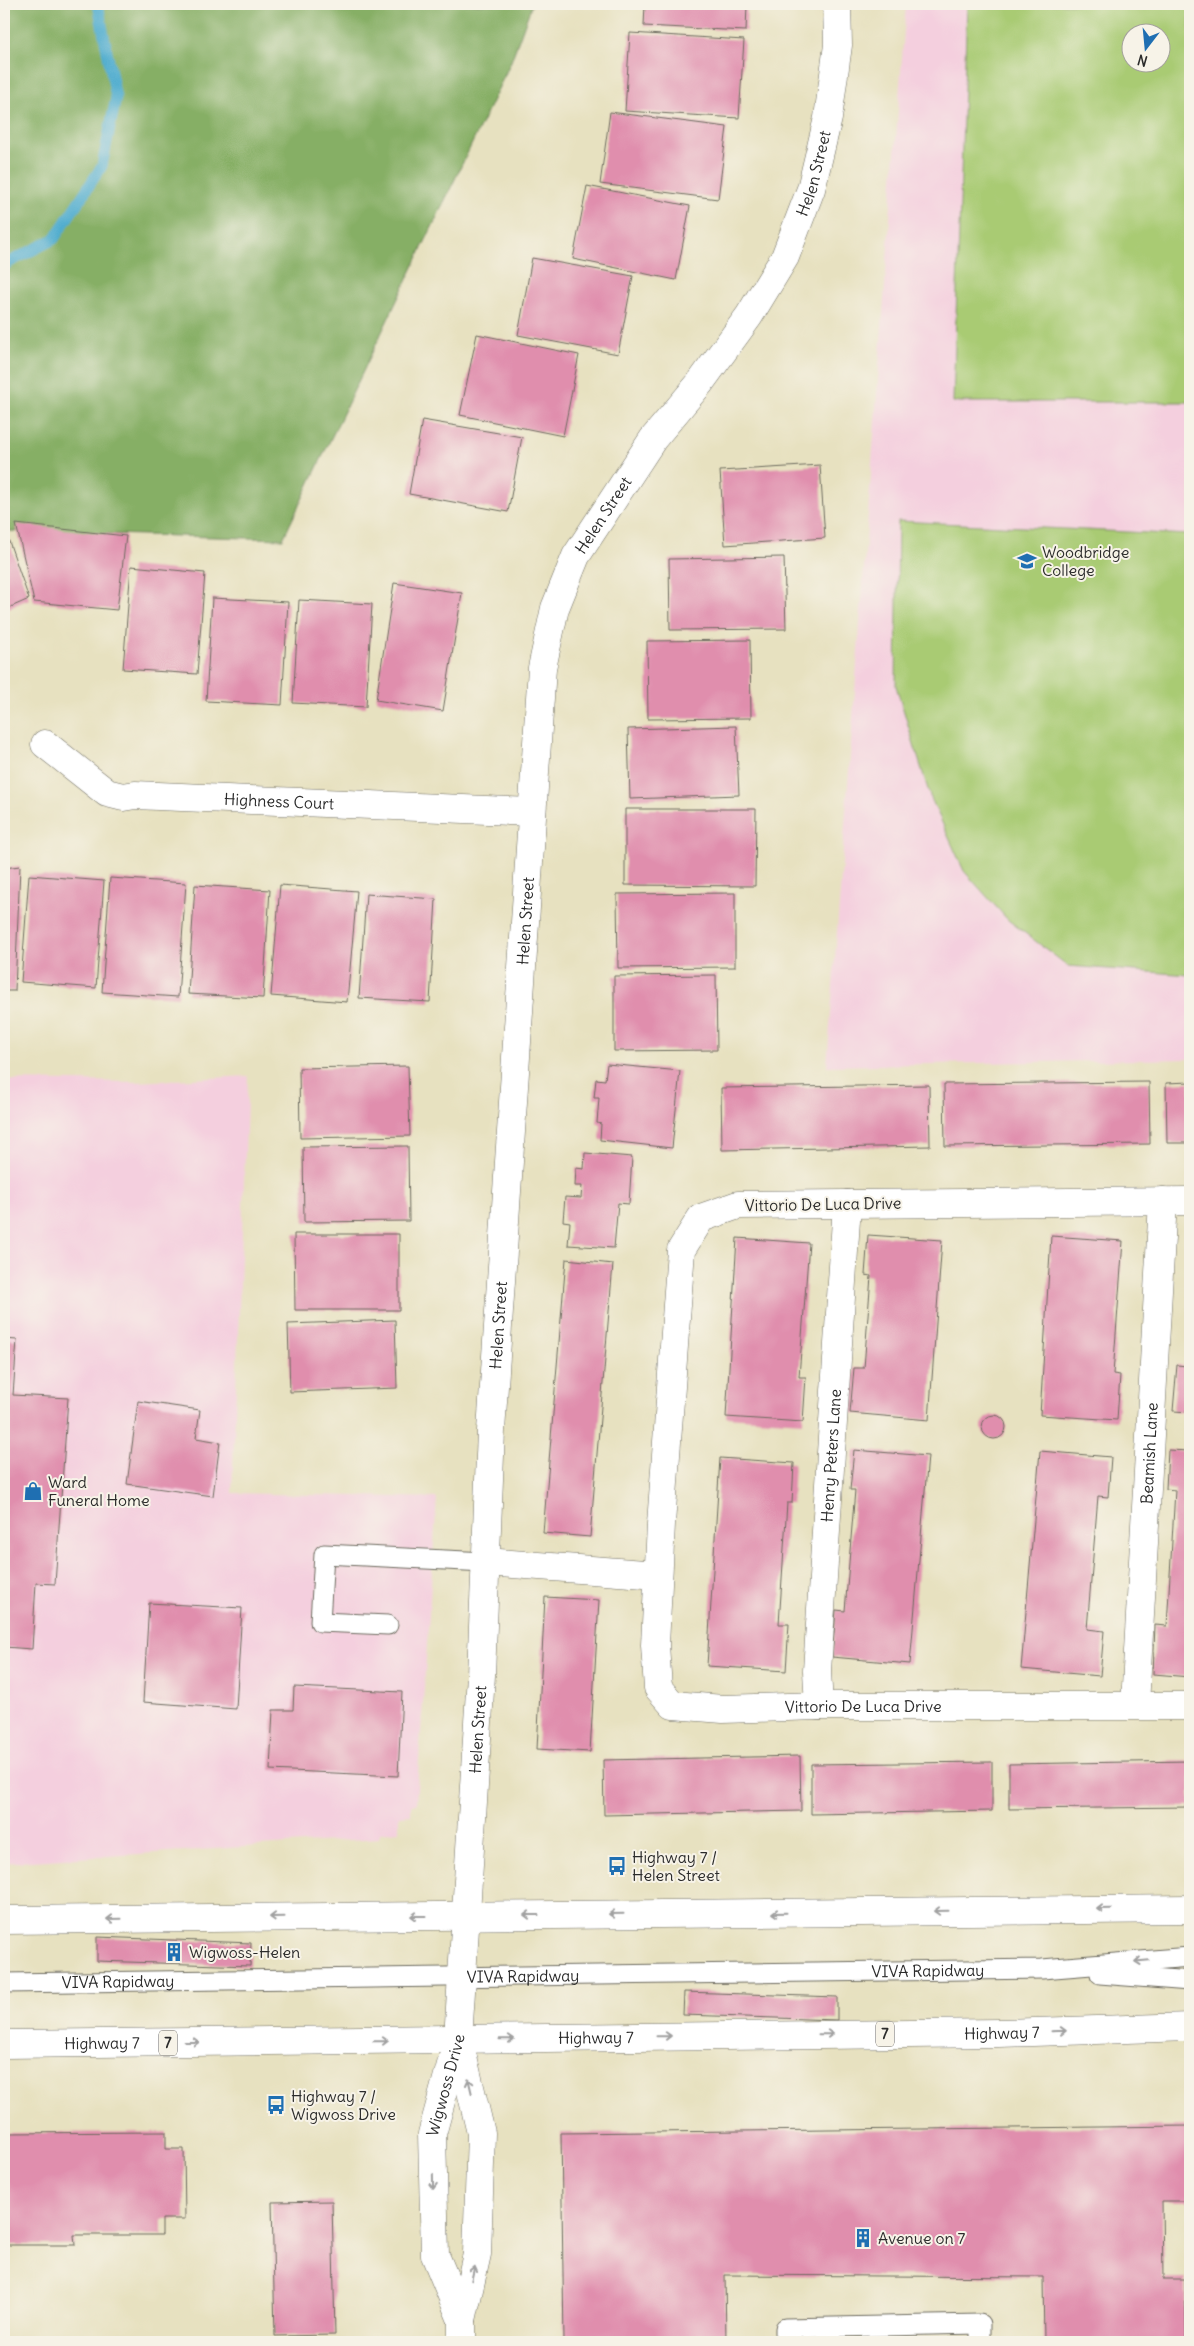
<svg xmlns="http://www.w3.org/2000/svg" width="1194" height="2346" font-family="Delius,sans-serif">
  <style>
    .built { fill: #f4cfde; fill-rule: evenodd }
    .green { fill: #a9cb73; stroke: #6a7b4f; fill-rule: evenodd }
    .forest { fill: #86af65; stroke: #586d48 }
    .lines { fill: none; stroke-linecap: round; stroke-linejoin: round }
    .stream { stroke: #51adcf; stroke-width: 11 }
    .building { fill: #e08ead }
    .lane-casing { stroke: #6d6b5f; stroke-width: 21 }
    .street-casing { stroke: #6d6b5f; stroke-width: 29 }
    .primary-casing { stroke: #6d6b5f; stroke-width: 29 }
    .lane { stroke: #fff; stroke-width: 19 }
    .street { stroke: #fff; stroke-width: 28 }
    .primary { stroke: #fff; stroke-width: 28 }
    .oneway { stroke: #a0a0a0 }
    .labels { text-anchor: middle; stroke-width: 4; stroke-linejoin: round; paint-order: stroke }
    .shield { fill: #f7f3e8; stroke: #686764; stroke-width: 1 }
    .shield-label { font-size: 15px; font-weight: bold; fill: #2b2b2b }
    .street-label { font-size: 16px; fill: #2b2b2b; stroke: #f7f3e8 }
    .poi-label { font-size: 16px; fill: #2b2b2b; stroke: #f7f3e8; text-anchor: start }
  </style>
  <rect width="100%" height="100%" fill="#f7f3e8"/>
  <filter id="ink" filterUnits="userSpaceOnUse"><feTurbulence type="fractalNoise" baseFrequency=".02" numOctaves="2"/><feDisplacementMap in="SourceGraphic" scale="10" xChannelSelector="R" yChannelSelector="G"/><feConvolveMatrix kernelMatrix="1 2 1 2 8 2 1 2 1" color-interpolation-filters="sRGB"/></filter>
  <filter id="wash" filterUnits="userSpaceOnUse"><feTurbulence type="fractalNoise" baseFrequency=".0096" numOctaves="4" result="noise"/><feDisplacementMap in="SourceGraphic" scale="20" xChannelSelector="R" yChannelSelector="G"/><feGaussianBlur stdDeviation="1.12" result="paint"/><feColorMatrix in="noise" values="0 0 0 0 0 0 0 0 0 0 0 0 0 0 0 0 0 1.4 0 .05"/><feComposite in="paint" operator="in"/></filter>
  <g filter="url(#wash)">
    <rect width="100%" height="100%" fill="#e7e1c0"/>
    <path class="built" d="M906,4h284v1055l-363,7zM1132,32h30v30h-30z
      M248,1076l-16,417 205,5 -21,306 -5,1v10l-12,1v15l-19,2 -1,5 -375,25v-783l133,2z"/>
    <path class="green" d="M967,4h223v398h-237zM1132,32h30v30h-30z
      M898,521l292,14v440l-122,-9 -60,-46 -44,-49 -34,-75 -34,-110z"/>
    <path class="forest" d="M4,4h528l-22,60 -227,475 -279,-8z"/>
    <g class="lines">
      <path class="stream" d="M4,265l50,-26 48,-73 14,-68 -18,-94"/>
    </g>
    <g id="blocks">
      <path class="building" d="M645,4h102l-1,27 -102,-5z
        M630,33l114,7 -5,78 -114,-7z
        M610,112l117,15 -9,72 -118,-15z
        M587,186l103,20 -14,74 -103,-21z
        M532,258l101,18 -15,78 -100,-19z
        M477,334l102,21 -16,81 -103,-21z
        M422,420l100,17 -14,75 -99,-18z
        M820,465l5,73 -100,7 -5,-74z
        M16,524l110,12 -9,74 -83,-8z
        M4,527l25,72 -25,11z
        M784,557l2,72 -116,1 -1,-71z
        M131,566l74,7 -8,101 -74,-5z
        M394,583l68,10 -19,118 -67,-11z
        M212,598l76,4 -6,103 -76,-4z
        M299,600l73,4 -6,103 -73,-4z
        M750,640l1,78 -103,1 -1,-78z
        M736,726l3,69 -109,4 -2,-70z
        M625,809h131l-1,77 -130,-1z
        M20,866l-5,125h-11v-123z
        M29,875l75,6 -8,107 -75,-6z
        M110,878l76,5 -8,114 -76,-5z
        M195,885l75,5 -7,108 -75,-4z
        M280,885l77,6 -10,111 -76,-6z
        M735,893v74l-117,1 -1,-74z
        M366,894l70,5 -6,103 -71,-4z
        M716,975l1,75 -103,1v-75z
        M607,1064l73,7 -8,77 -72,-8 1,-16 -4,-1 2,-25h-5l2,-19 9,1z
        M408,1066l2,70 -110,2 -1,-70z
        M1149,1082l1,62 -205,2 -1,-62z
        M1190,1082v61h-23l-1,-60z
        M929,1085l1,61 -208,4 -1,-62z
        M408,1146l1,75 -105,1 -1,-75z
        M585,1153l47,4 -3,47 -11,-1 -4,45 -46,-3 2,-23 -7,-1 2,-24 16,1 1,-12h-7l1,-18 8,1z
        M294,1234h105v76h-104z
        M868,1235l74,5 -13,180 -79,-7 4,-45h10l7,-92 -6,-1z
        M1051,1236l72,5 -10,133 7,1 -3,45 -77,-5z
        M737,1238l72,5 -10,134h7l-3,45 -77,-5z
        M1189,1254h1v18h-3z
        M566,1259l47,5 -23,273 -47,-4z
        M395,1320l2,68 -107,4 -2,-68z
        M4,1339l13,1 -4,55 55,3 -13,186 -19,-1 -4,66 -28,-2z
        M1189,1339l1,73 -17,-1 4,-46 10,1z
        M138,1401l62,9 -4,28 24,4 -7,54 -86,-12z
        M982 1427a12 12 0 1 1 24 0a12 12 0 1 1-24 0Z
        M854,1450l74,6 -18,208 -78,-7 4,-47 9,1 10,-121h-5z
        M1168,1450l22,1v226l-37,-3 2,-49 12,1 8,-136 -9,-1z
        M1040,1451l71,6 -3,40 -10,-1 -11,133 17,2 -4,45 -79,-7z
        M720,1458l74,5 -2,40h-5l-8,121h10l-3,47 -79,-5z
        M545,1597l54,3 -9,152 -53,-3z
        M149,1603l93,5 -6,101 -93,-7z
        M294,1687l108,5 -4,84 -128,-6 3,-60h20z
        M800,1756l1,55 -197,4 -1,-55z
        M1190,1761v46l-181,2v-45z
        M992,1762v49l-181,3v-50z
        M97,1937l154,6 -1,23 -153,-5z
        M684,1992l153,5v23l-154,-5z
        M1190,2126v75h-28l1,78h22l1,63h-142l-1,-65 -318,-2 1,67h-162l-3,-209z
        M166,2132v17h18l1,70h-23v16h-88l1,10h-71v-112z
        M332,2201l3,134 -60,1 -3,-134z"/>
    </g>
  </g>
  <g filter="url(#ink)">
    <use href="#blocks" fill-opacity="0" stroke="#6d6b5f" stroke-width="1"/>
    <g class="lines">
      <g class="lane-casing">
        <g id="lane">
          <path d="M388,1625l-68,-3 4,-68 162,8"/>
          <path d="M1100,1974l90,7"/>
          <path id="s1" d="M4,1983l1038,-14 148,-12"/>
          <path d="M785,2342v-14l195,-4v18"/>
        </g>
      </g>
      <g class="street-casing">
        <g id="street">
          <path id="s2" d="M45,744l62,49 16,4 12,-2 397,17"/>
          <path id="s3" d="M1190,1201l-452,4 -37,13 -20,32 -20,274 -6,121 3,43 15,17 50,4 96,-3h371"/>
          <path d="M486,1562l172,13"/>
          <path id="s4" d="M1135,1705l28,-504"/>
          <path id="s5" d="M819,1706l-2,-35 30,-467"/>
          <path d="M459,2041l22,92 -4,121 -15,66v22"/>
          <path id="s6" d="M462,2320l-27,-65 -3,-121 26,-95 23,-364 10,-244 51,-763 13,-60 21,-52 77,-117 47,-56 49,-67 36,-59 26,-68 17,-71 10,-73 -1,-41"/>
        </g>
      </g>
      <g class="primary-casing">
        <g id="primary">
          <path d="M4,1920l1186,-11"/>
          <path id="s7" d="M4,2044l995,-11 191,-6"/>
        </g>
      </g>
      <use href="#lane" class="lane"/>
      <use href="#street" class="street"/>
      <use href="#primary" class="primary"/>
    </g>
    <defs><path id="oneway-shaft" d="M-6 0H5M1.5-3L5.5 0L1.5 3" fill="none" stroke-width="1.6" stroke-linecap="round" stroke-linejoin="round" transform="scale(1.25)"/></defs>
    <g class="oneway">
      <use href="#oneway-shaft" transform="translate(1104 1909) rotate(179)"/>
      <use href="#oneway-shaft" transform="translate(941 1911) rotate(179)"/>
      <use href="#oneway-shaft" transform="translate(779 1913) rotate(179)"/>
      <use href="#oneway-shaft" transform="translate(616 1914) rotate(179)"/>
      <use href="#oneway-shaft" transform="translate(531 1915) rotate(180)"/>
      <use href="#oneway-shaft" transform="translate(418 1916) rotate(180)"/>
      <use href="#oneway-shaft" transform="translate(277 1917) rotate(179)"/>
      <use href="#oneway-shaft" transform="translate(114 1919) rotate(179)"/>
      <use href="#oneway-shaft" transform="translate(1142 1961) rotate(175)"/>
      <use href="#oneway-shaft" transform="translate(1059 2031) rotate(-2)"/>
      <use href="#oneway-shaft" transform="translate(826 2034) rotate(-1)"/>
      <use href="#oneway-shaft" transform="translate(664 2036) rotate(-1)"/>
      <use href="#oneway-shaft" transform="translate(507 2039) rotate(-1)"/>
      <use href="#oneway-shaft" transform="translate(381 2041) rotate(-1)"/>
      <use href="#oneway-shaft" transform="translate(192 2042)"/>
      <use href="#oneway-shaft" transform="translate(470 2086) rotate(-103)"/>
      <use href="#oneway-shaft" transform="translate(433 2182) rotate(89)"/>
      <use href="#oneway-shaft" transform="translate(473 2273) rotate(-77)"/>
    </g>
  </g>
  <defs>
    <g id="school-bare" transform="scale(1.5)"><path d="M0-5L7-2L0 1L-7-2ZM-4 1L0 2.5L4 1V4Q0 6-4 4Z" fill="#1f6fb2" stroke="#f7f3e8" stroke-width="2.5" paint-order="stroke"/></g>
    <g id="shop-bare" transform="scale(1.5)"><path d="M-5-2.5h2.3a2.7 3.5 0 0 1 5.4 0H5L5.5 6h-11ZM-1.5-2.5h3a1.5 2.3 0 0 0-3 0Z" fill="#1f6fb2" stroke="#f7f3e8" stroke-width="2.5" paint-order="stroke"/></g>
    <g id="bus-bare" transform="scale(1.5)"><path d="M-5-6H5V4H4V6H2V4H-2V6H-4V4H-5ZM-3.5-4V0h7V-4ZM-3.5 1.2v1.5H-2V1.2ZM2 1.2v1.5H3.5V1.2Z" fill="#1f6fb2" stroke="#f7f3e8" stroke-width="2.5" paint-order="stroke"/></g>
    <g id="building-bare" transform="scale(1.5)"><path d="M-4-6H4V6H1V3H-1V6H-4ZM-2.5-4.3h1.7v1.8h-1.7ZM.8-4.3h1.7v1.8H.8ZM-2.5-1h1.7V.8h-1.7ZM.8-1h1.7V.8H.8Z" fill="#1f6fb2" stroke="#f7f3e8" stroke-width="2.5" paint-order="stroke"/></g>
  </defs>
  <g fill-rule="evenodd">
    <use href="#school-bare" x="1027" y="561"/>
    <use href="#shop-bare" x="33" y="1491"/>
    <use href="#bus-bare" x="617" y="1866"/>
    <use href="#building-bare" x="174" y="1952"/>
    <use href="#bus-bare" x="276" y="2105"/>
    <use href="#building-bare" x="863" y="2238"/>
  </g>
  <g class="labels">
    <g class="shield">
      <rect x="876" y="2021.5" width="18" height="25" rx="4"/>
      <rect x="159" y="2030.5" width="18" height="25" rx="4"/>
    </g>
    <g class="shield-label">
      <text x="885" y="2039">7</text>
      <text x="168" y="2048">7</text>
    </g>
    <g class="street-label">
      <text dy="6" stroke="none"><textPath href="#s6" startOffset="2235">Helen Street</textPath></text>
      <text dy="6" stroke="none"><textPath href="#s6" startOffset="1830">Helen Street</textPath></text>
      <text dy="6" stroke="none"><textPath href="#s2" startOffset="252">Highness Court</textPath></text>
      <text dy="6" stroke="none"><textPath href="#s6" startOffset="1410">Helen Street</textPath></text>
      <text transform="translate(823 1204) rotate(-1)" y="6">Vittorio De Luca Drive</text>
      <text dy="6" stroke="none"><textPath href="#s6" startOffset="1005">Helen Street</textPath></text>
      <text dy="6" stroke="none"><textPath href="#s4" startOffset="252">Beamish Lane</textPath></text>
      <text dy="6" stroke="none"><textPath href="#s5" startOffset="251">Henry Peters Lane</textPath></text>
      <text dy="6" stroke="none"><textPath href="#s3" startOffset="1181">Vittorio De Luca Drive</textPath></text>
      <text dy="6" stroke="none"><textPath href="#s6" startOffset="600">Helen Street</textPath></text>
      <text dy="6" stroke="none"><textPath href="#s1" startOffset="924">VIVA Rapidway</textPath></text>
      <text dy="6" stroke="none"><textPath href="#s1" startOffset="519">VIVA Rapidway</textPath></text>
      <text dy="6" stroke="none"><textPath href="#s1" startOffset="114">VIVA Rapidway</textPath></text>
      <text dy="6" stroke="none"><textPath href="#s7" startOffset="998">Highway 7</textPath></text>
      <text dy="6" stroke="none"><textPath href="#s7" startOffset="592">Highway 7</textPath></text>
      <text dy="6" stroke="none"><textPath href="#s7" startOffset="98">Highway 7</textPath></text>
      <text dy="6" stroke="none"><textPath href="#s6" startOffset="242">Wigwoss Drive</textPath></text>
    </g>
    <g class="poi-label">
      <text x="1042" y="558">Woodbridge<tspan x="1042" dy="18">College</tspan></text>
      <text x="48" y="1488">Ward<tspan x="48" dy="18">Funeral Home</tspan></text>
      <text x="632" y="1863">Highway 7 /<tspan x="632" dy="18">Helen Street</tspan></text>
      <text x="189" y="1958">Wigwoss-Helen</text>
      <text x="291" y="2102">Highway 7 /<tspan x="291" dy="18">Wigwoss Drive</tspan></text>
      <text x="878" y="2244">Avenue on 7</text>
    </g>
  </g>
  <rect width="1194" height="2346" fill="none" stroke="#f7f3e8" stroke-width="20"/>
  <g transform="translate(1146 48) rotate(196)"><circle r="24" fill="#f7f3e8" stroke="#a5a39c"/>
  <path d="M0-4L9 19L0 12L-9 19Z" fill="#1f6fb2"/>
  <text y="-8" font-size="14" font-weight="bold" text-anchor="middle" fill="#2b2b2b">N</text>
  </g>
</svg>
